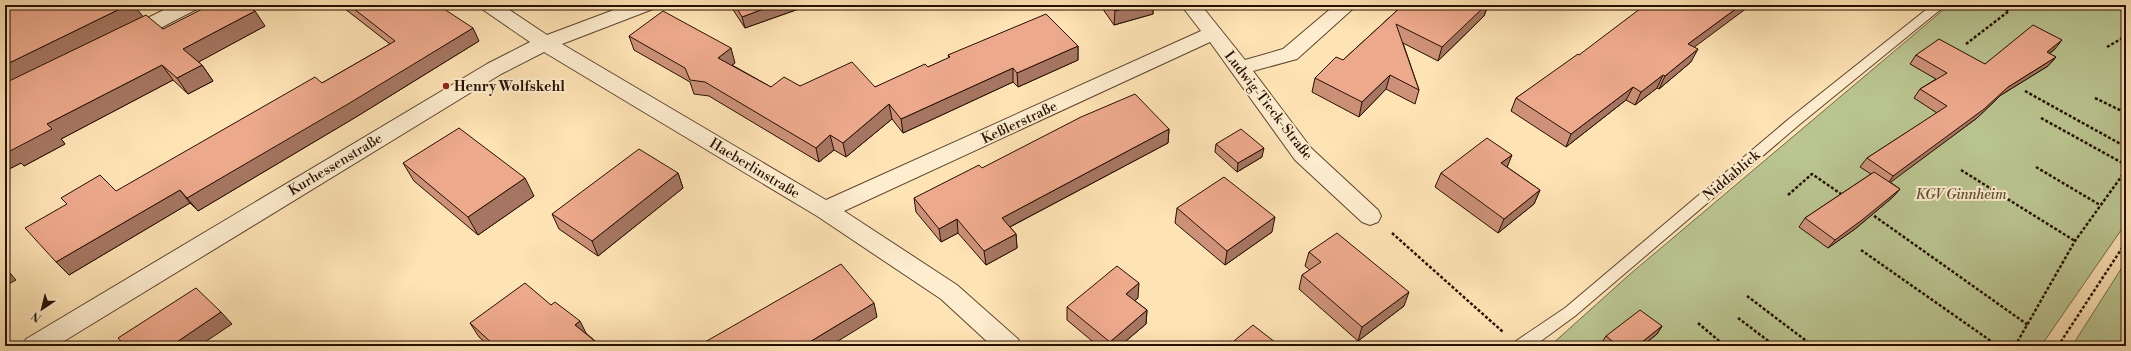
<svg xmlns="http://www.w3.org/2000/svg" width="2131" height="351" font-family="'Libre Bodoni',serif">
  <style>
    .green { fill: #bac591; stroke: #706a48 }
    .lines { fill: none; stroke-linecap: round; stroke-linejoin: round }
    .service-casing { stroke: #5d452d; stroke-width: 2 }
    .minor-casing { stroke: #5d452d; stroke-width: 2 }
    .path { stroke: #271000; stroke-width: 2.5; stroke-dasharray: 3 2; stroke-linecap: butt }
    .service { fill: #feedcf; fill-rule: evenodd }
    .minor { fill: #feedcf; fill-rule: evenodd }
    .wall { fill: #cc9178; stroke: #271000 }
    .shaded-wall { fill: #a67662; stroke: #271000 }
    .building { fill: #eda98c; stroke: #271000 }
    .poi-dot { fill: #8f2418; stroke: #feedcf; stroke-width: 1.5 }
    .labels { text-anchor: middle; stroke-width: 4; stroke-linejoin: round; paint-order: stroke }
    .poi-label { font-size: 14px; font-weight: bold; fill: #271000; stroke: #feedcf; text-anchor: start }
    .street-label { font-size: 14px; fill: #271000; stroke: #feedcf }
    .park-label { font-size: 14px; font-style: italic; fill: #5a4f33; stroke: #feedcf }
  </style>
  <rect width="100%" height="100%" fill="#fee3b5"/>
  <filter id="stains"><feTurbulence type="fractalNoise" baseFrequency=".005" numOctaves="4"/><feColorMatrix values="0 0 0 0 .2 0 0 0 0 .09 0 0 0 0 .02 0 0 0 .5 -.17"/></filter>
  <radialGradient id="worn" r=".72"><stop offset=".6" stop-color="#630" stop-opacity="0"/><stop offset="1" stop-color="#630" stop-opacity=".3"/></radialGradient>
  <path class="green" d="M1949,5h177v218l-85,123h-491l79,-71z
    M2126,262v84h-54l49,-77z"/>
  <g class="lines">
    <g class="service-casing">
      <path id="service" d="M1932,5h14l-146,119 -225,192 -41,30h-20l2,-5 49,-33 225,-190z"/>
    </g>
    <g class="minor-casing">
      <path id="minor" d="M174,5h26l-3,4 -62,32 -7,2 -7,-2 -3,-5 3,-5z
        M479,5h23l45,30 80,-30h29l-3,4 -91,35 264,156 375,-169 -20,-26h20l44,55 38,-11 52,-44h22l-60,54 -44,12 58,77 67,62 3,6 -3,6 -8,3 -8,-3 -67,-62 -85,-118 -366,169 113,74 61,54 3,7h-29l-51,-47 -124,-83 -273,-164 -43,22 -445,272h-33l3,-7 461,-275 43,-22 -48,-33z"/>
    </g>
    <path class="path" d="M1966,44l43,-33 -12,-6
      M2107,47l19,-11
      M2025,91l101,56
      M2095,98l31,15
      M2041,118l85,47
      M2036,167l64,38
      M1961,170l114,71
      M1788,195l24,-21 32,22
      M1870,213l158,112
      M1392,233l111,99
      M1861,250l137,96
      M1747,296l66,50
      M1738,318l37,28
      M1698,323l27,23
      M2015,346l60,-105 51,-71
      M2058,346l68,-104"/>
    <use href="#service" class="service"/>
    <use href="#minor" class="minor"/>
  </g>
  <path class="wall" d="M5,5l138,12 20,12 102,-3 -67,36 4,3 11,16 -25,13 -15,-14 -112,59 4,5 -41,22 -3,-3 -16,8z
    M340,5h98l41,36 -123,76 -158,94 -8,-8 -121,72 253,-192 68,-39z
    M730,5h80l-65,23z
    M1100,5h53v9l-39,11z
    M1403,5h87l-3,3 -3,8 -46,45 -35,-18 16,47 -4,14 -29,-15 -27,28 -47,-25 3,-14 28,-18z
    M629,36l106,27 -3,2 39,22 29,-1 75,1 53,-20 21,-9 -1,-3 130,-9v14l-60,27 -5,-5 -110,51 -11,-14 -46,38 -12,-7 -15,12 -110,-66 -15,-2 -4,-12 -56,-32z
    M1694,47l-3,15 -32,27 -2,-1 -22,17 -9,-5 -60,47 -55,-36 5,-13 63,-43z
    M2055,49l-6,5 7,3 -8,9 -47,29 -24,23 -87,64 10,7 -7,8 -38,32 -27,19 -29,-21 6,-9 66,-44 -11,-7 7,-9 70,-45 -23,-15 6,-9 16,-10 -26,-15 6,-9 69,9z
    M1169,129l-1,14 -158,84 6,7 1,14 -31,17 -28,-32 -17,9 -25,-30 -2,-14z
    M1216,144l46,13 -25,15 -22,-20z
    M403,163l131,33 -56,39 -64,-54z
    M1507,167l33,23 -6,14 -36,29 -63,-46 6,-14z
    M678,173l5,15 -85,68 -39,-27 -7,-15z
    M1177,208l95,24 -47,33 -50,-42z
    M1309,252l95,54 -46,35 -59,-52 3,-14 8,-5 -5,-4z
    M1138,298l-4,2 13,10 -1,14 -26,22h-22l-31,-26v-13z
    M470,323l117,11 14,12h-112l-10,-9z
    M1662,326l-5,8 -15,12h-39l-2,-2 5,-8z"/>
  <path class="shaded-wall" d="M128,5h6l10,13 -139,68v-21z
    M774,5h36l-65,23 -3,-11z
    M1135,5h18v9l-39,11 1,-14z
    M1483,5h7l-3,3 -3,8 -46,45 4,-14z
    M1741,5h10l-70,52 7,-13z
    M255,11l10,15 -70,38 -12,-15z
    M473,28l6,13 -123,76 -158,94 -11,-13z
    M2062,40l-7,9 -16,12 8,-9z
    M1078,46v14l-60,27 -1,-14z
    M731,48l4,15 -12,9 -5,-14z
    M1698,49l-7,13 -32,27 6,-13z
    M2056,57l-8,9 -47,29 -24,23 -90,67 6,-9 115,-89z
    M162,65l11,15 -112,59 4,5 -41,22 -3,-3 -16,8v-23l42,-24z
    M202,65l11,16 -25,13 -11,-16z
    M1013,68v14l-110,51 -2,-14z
    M1390,75l-4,14 -27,28 3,-15z
    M1663,75l-6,13 -22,17 6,-13z
    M1633,87l-7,13 -60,47 5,-13z
    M889,104l3,15 -46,38 -3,-14z
    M1169,129l-1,14 -166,88v-13z
    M830,135l4,15 -15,12 -3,-14z
    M1264,148l-2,9 -25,15 1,-9z
    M1512,155l-6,15 -5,-7z
    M678,173l5,15 -85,68 -6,-15z
    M525,178l9,18 -56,39 -10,-18z
    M1900,189l-7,8 -38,32 -27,19 7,-8z
    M180,190l10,13 -121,72 -13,-13z
    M1540,190l-6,14 -36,29 6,-14z
    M1275,217l-3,15 -47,33 2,-14z
    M957,219l1,14 -17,9 -2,-13z
    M1016,234l1,14 -31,17 -2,-14z
    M5,267l11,13 -11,6z
    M1139,283l-1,15 -13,10 1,-14z
    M1409,292l-5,14 -46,35 4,-14z
    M874,303l3,14 -47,29h-27z
    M1147,310l-1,14 -26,22h-10v-4z
    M221,312l11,12 -33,22h-28z
    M580,321l7,14 -12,-10z
    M1662,326l-5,8 -15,12h-5z"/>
  <path class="building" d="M5,5h123l-123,60z
    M210,5h37l8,6 -72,38 19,16 -25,13 -15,-13 -115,59 5,5 -42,22 -3,-4 -2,1v-65l141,-68 17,14z
    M349,5h89l35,23 -125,76 -161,94 -7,-8 -124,72 -31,-34 42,-24 -6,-6 39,-23 16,16 199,-114 7,6 73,-42z
    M735,5h39l-32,12z
    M1110,5h25l-20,6z
    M1403,5h83l-44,42 -46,-23 23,66 -29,-15 -28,27 -47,-24 21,-21 7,3z
    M1645,5h96l-53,39 10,5 -33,27 -2,-1 -22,17 -8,-5 -62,47 -55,-36 62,-44 1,1z
    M663,11l68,37 -13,10 53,29 13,-10 16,9 52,-24 23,25 50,-23 3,3 22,-10 -2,-2 98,-41 32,32 -61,27 -4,-5 -112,51 -12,-15 -46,39 -13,-8 -14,13 -111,-66 -15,-2 -5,-12 -56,-32z
    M2033,25l29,15 -15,12 9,5 -48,30 -24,22 -91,67 -26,-18 80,-52 -27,-17 27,-16 -31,-18 23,-16 46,25z
    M1135,94l34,35 -167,89 14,16 -32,17 -27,-32 -18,10 -25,-31 65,-33 3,3 99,-51z
    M459,128l66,50 -57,39 -65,-54z
    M1241,129l23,19 -26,15 -22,-19z
    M1487,138l25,17 -11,8 39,27 -36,29 -63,-46z
    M639,149l39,24 -86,68 -40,-27z
    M1874,172l26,17 -38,31 -27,20 -30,-22z
    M1224,177l51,40 -48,34 -50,-43z
    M1337,233l72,59 -47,35 -60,-52 19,-13 -12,-10z
    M841,264l33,39 -71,43h-105z
    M1117,266l22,17 -13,11 21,16 -37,32 -43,-35z
    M525,283l26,22 4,-3 25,19 -5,4 26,21h-106l-25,-23z
    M196,288l25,24 -50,34h-46l-7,-8z
    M1640,310l22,16 -25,20h-19l-12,-10z
    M1253,325l27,21h-52z"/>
  <circle class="poi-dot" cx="446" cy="86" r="4"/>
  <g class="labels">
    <g class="poi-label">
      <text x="454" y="91">Henry Wolfskehl</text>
    </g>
    <g class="street-label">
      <text transform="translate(1269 105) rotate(52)" y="5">Ludwig-Tieck-Straße</text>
      <text transform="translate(1019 122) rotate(-25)" y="5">Keßlerstraße</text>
      <text transform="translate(335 164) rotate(-31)" y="5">Kurhessenstraße</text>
      <text transform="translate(755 168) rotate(31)" y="5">Haeberlinstraße</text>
      <text transform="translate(1731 175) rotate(-40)" y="5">Niddablick</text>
    </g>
    <g class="park-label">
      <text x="1961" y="199">KGV Ginnheim</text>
    </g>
  </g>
  <rect width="2131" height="351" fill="none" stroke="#fee3b5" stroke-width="20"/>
  <rect x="6" y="6" width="2119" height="339" fill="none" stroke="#271000" stroke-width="2"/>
  <rect x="10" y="10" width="2111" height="331" fill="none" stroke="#271000"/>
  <g transform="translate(42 309) rotate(215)" stroke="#feedcf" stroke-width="3" paint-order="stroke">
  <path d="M0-3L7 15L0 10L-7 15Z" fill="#271000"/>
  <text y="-6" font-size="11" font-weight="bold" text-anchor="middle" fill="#271000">N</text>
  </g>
  <rect width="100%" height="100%" filter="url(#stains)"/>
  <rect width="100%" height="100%" fill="url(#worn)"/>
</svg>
